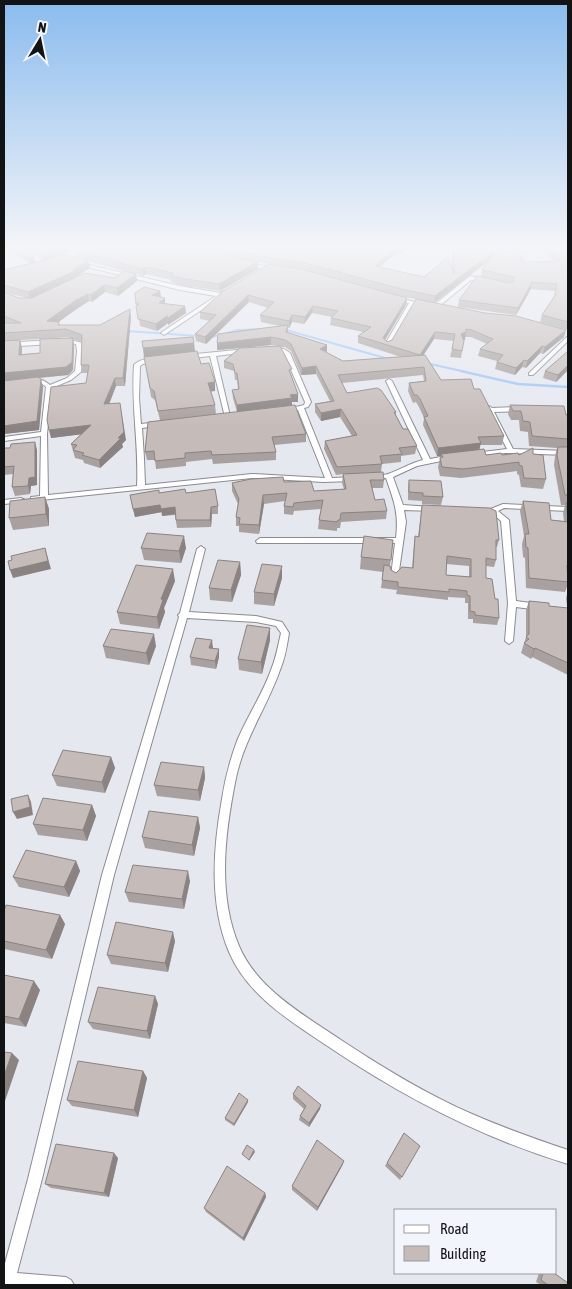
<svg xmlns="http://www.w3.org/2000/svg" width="572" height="1289" font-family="'Asap Condensed',sans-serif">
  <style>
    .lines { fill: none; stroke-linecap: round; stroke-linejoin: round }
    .stream-far1 { stroke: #9dc6f7; stroke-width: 2 }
    .stream { stroke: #9dc6f7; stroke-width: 2.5 }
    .street-casing { stroke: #8a8b93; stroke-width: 2 }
    .street { fill: #fff; fill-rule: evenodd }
    .wall { fill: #a9a19f; fill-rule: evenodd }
    .shaded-wall { fill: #8a8382 }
    .building { fill: #c5bbb9; stroke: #8a8382; fill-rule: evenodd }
  </style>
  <rect width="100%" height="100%" fill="#e6e8f0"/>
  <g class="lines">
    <path class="stream-far1" d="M286,330l99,28
      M127,331l71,5
      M212,337l26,-7 24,-1
      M426,363l40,9"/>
    <path class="stream" d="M461,371l57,13 50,3"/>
    <g class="street-casing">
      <path id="street" d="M21,247h5l19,17v2h-4z
        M92,247h8l-36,13 -4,-1z
        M512,247h5l8,18h-4z
        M76,262l104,24 40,7 4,-2 3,2 -63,42 -3,-2 1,-1 54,-36 -36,-6 -104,-26z
        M247,263l29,5 2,1 -2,1 -31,-5v-2z
        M470,276l19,5 -3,2 -15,-3 -34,28h-4v-2z
        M395,297l32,8 -3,2 -10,-3 -24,42 -3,2 -3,-2 25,-43 -16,-3 -1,-1z
        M568,336v5l-35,34h-4v-2z
        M68,339l14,4 1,8 -2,21 -10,8 -19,8 -5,46 1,61 89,-9c2,-41 -6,-80 -3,-121 5,-6 19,-8 25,-5l-1,1 -15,3 -3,2 -1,32 2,26 17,-2 3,2 -3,2 -16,2 2,30 1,27 107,-11 73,4 -27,-68 -12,2 -3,-2 21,-5 1,-3 -21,-48 -3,-2 -12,-2v-2l2,-1 13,2 6,4 21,49 -3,5 -4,1 28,70 22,-1 4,2 -4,2 -31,1 -71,-4 -221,23v-4l9,-1 1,-60 -37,5v-4l37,-5 5,-45 -5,-4 -10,1 -3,-2c7,-5 15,-3 22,3l17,-7 8,-7 2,-20 -1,-7 -8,-1 -64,4v-4z
        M246,349l3,2 -1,1 -32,4 14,60 -1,1h-4l-15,-61 -24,3 -3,-2 3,-2z
        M389,379l3,2 38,78 21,-4 3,2 -3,2 -34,7 -24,11 10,28 29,2 4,2 -4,2 -28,-1 2,12 -8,56 -3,1 -4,-3 4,-33h-138l-1,-2 4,-3h136c3,-25 -2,-37 -10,-60l-14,2 -4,-2c6,-4 14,-2 20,-4 12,-4 22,-11 35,-14l-37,-79z
        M489,406l3,2 28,-1 3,2 -3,2 -26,1 19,37 55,2v4l-62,-2 -34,3v-2l2,-1 33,-4 -21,-41z
        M21,498l4,2 -1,2 -20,2v-4z
        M503,504l65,3v4l-64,-3 -6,3 11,9 7,81 23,3 4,3 -4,3 -23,-3 -3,34 -4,3 -4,-3 3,-38 -7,-82 -7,-6 -9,-1 -4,-2 1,-2h6z
        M201,546l4,3 -16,63 67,4 26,6 7,11c-2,13 -4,25 -9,37 -13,37 -36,69 -44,108 -11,54 -19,116 3,168 18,43 65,69 102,94 41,27 85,54 131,74 32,14 64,25 96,36v14c-86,-26 -165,-67 -239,-117 -39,-26 -81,-51 -100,-95 -20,-48 -16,-103 -7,-153 3,-20 8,-39 15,-58 10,-24 25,-46 34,-71 5,-12 7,-24 10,-37l-5,-7 -20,-4 -69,-4 -73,257 -72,304 -25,94 49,4 5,3 3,5h-70v-18l24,-88 74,-304 77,-258 -1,-2 2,-2 17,-64z"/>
    </g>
    <use href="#street" class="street"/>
  </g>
  <path class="wall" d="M4,247h20l10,9 1,6 8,-2 -14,-13h55l-29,10 22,1 -1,-7 9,-4h261l-1,4 62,-1 -17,8 -10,9 44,10 28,-6v-24h62l10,15 30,-1 -9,-9 1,-5 22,1v82l-28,-8 2,-7 12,-19 1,-5 -24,-2 -15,26 -58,-8 1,-7 22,-24 1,-6 7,-9 -55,42 130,34 -21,17 -3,-1 -14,15 -4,-1 -7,8 -20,-6 2,-8 -19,-5 2,-7 7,-5 -16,-7h-6v3h-1l-3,18 -11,-1 4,-16 -20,-2 -11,16 18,25 33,9 30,47 -2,9h-22l-1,5 7,5 47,-1 13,25 -3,10 -22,-2 -2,-12 -2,-1v-3l-56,7 -21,-2 -2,-9 2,-9h1v-2h-4l-14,-31 1,-7 -5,-11 -3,-5 -3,1 -5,-12 1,-8 15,-2 -1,-6 -81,8 5,10 49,19v4l7,13 14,17 -2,8 -14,2v6l-19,2 -1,8 3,8 -1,8h-11l3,12 12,11 -1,8 -45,3 -1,6h-3v3l-19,-2 1,-9 2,-11 -27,2 -1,4 -9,-1v-8l1,-5 -21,3 -5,30 -20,-2v-6h-3v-9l2,-13 -6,-13v-8l52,-1 30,9 30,-2 -2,-6 1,-9 -7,1 -12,-26 1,-8 27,-5 -12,-19 -19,4 -6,-9v-8l15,-3 -14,-27 -15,1 -10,-24 -6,-4h-5l12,30 6,25h-6v4l14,28v8l-32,3 2,7v8l-63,4 -1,-5 -26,3v4l-30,3 -1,-9h-8l-2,-8 15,-32 -5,-20 -4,-3 -9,-56 52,2 1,9 6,12 14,18v9h-4l4,14 1,9 21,-2 -4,-14 -1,-8 6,-1 -1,-9h-2l-1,-9 -10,-3v-7l16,-13 -23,2 63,-24 -19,-4 -1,-7 8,-7 -19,-6 -43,42 -10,-3 -1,-7 15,-13 -10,-2v-7l69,-48 -11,-2v7l-38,22 -39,-6 -10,-3v-2l-25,-6 -3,2 -7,-2 1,7 -19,15 -13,-4 -13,10 -3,-1 -11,7 -20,14h1l1,3h40l31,-9 -6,70h-9l-7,18 17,36 -4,4 1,3 -23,21 -16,-5 -1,-3 -8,-2 -4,-14 10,-10 -30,4 35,-55 2,-10h-6l-1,-8 1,-23 -9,-3 1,7 -1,24 -5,5 -29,3 4,9 -4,43 -35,4v-142l15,6h8l-23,-6v-22l25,-7zM88,261l36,10 -10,7 -38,-1 14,-9zM404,297l12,2 -24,41 -5,2 -2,-2 21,-35 1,-7zM312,313l20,4 -1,1 -1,7 33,7 -5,4v7l43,14 -58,4 -55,-28v-5h1l3,-6 12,2zM68,337l2,1 -27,1zM40,339v14l-18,1v-6l-2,-8zM271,345l8,1 -38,2z
    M160,291l1,6 4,7 20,2 1,7 -18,12v-2l-11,8 -17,-5 -5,-33z
    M568,351v22l-2,-1 -10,10 -13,-4 2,-7z
    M510,405l58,10v169l-3,8 -39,-4 -1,-30 -2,-1 -1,-13 2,-8 -4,-25 3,-10 28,19 13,1 -1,-8 2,-8h-4l-7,-40 1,-9 2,-8 -28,-2 -1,-14 -8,-1 -1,-11h-8l-3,-6z
    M4,448l33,2v35l-6,1 -1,8 -15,2 -3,-9 1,-13 -9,1z
    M409,480l34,17 -2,8 -19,-1v-3l-14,-1v-12z
    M159,493h27l32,13v8h-6l-1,13 -34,1 -2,-13 -13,1v-4l-27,5 -5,-22z
    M45,497l4,12v17l-36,4 -4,-12z
    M422,505l77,35 -2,7h-1v13l-2,7 -8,-1v12l9,21 4,19 -2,7 -24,-2v-4h-5v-16h-3v-5l-17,-1v3l-52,-6 1,-4 -16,-2 2,-16 -23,-3 1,-12 32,-17 -3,26 1,4 5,3 16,-5 2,-24 1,-8 3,1zM446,564l23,2v11l-23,-2z
    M141,548h45l-5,15 -37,-3z
    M240,562l1,13 -9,27 -22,-2 -1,-12z
    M282,578l-8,28 -20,-2v-12z
    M175,581l-11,27 1,4 -6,17 -39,-5 -3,-12z
    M568,591v16l-1,-1 -1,-8z
    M529,601l20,5 19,2v67l-36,-18 -1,2 -10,-6 5,-16v-27z
    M270,628v12l-8,34 -23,-4 -1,-11z
    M212,640v8l7,9 -3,12 -25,-4 -1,-8z
    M103,646h53l-7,19 -43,-7z
    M111,757l4,11 -10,25 -48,-7 -5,-11z
    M204,767l1,11 -5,23 -43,-5 -3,-11z
    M92,805l4,11 -9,25 -49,-6 -5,-11z
    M198,817l2,11 -6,28 -49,-8 -3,-11z
    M76,861l4,10 -11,26 -50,-10 -6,-10z
    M190,881l-6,28 -55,-7 -4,-10z
    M4,910l56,5 5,9 -13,35 -48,-10z
    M175,941l-7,31 -57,-8 -4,-9z
    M4,975l36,15 -14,37 -22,-4z
    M155,996l3,8 -8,35 -57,-10 -5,-7z
    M143,1071l4,7 -9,39 -66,-11 -5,-6z
    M293,1094l27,15 -11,18 -10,-7 1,-4 4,-7 -11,-10z
    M248,1102l-14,24 -9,-6v-2z
    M404,1133l-2,44 -2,3 -15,-14z
    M118,1158l-9,39 -58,-9 -6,-4z
    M344,1161l-2,5 -25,45 -25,-21v-4z
    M265,1193l1,4 -22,44 -38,-29 -2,-4z
    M539,1273h15l14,12h-27l-5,-3z"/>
  <path class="shaded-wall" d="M63,247h21l-41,14 -1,-7z
    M399,247h8v3l-17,8 -16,15 1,-7 15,-14z
    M494,251l-2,7 -58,45 1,-7z
    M34,256l1,7 -5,1 -1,-6z
    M88,260l2,8 -14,9v1l-46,21 -2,-7 45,-22z
    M257,262l1,7 -38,22 -1,-7z
    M145,267l1,7 -3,2 -1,-7z
    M136,274l1,7 -19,15 -1,-8z
    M532,282l-1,7 -15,26 2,-7z
    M104,285l1,7 -13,10 -1,-7z
    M160,291l1,7 -9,-3z
    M88,294l1,7 -11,7 -29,21 -2,-8 29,-21z
    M248,295l1,7 -43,42 -1,-7z
    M165,298v7l-6,-2z
    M407,298l-1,7 -23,38v-5z
    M185,306l1,7 -18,12v-2l-11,8 -1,-7 11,-8z
    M313,306l-1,7 -8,11 1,-7z
    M130,309l1,7 -6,70 -2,-8z
    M292,315v7l-3,6v-7z
    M566,330l-2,7 -21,17 2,-7z
    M435,332l-1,7 -15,23 1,-7z
    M466,332l-1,8 -5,1 1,-7z
    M271,337v8l-54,5v-7z
    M73,338l1,8 -1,24 -5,5 -64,6v-8z
    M20,340l2,8 -1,14 -2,-7z
    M194,343l1,10 -51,5 -1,-10z
    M327,345v7l-7,-3z
    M542,346l-2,7 -14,15 1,-7z
    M524,360l-2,7 -7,8 1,-7z
    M568,365l-2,7 -10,10 2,-7z
    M316,366v8l-15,1 1,-7z
    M115,378l1,8 -10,26 -2,-8z
    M41,379l2,8 -4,43 -35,4v-8z
    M215,382v9l-7,1v-9z
    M298,394v8h-6v4l-55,6v-7z
    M120,403l6,37 -4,4 1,3 -23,21 -1,-8z
    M341,409l-1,8 -19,4v-8z
    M91,425l2,8 -42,5 -2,-8z
    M35,442l2,8v35l-6,1 -1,8 -2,-8z
    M481,443l-2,8 -38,3v2h-4l1,-8z
    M263,495l1,9 -5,30v-9z
    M45,497l4,12v17l-3,-12z
    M160,505l2,7 -27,5 -2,-8z
    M175,507l1,7 -14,2 -1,-7z
    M211,507l1,7 -1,13 -1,-7z
    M184,536l2,12 -5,15 -2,-12z
    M45,548l6,21 -38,9 -3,-8z
    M240,562l1,13 -9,27 -1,-12z
    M282,566v12l-8,28v-12z
    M173,569l2,12 -11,27 1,4 -6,17 -2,-12 4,-18z
    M270,628v12l-8,34 -1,-12z
    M154,634l2,12 -7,19 -3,-12z
    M212,640l1,8h-4z
    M535,648l-3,9 -1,2 3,-10z
    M219,649v8l-3,12 -1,-8z
    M111,757l4,11 -10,25 -3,-11z
    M204,767l1,11 -5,23 -2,-11z
    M28,795l3,7 2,13 -16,4 -4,-7z
    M92,805l4,11 -9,25 -4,-11z
    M198,817l2,11 -6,28 -2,-11z
    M76,861l4,10 -11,26 -5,-10z
    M188,871l2,10 -6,28 -2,-10z
    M60,915l5,9 -13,35 -6,-9z
    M173,932l2,9 -7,31 -3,-9z
    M34,981l6,9 -14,37 -7,-8z
    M155,996l3,8 -8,35 -3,-8z
    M12,1053l7,7 -14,41 -1,-1v-24z
    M143,1071l4,7 -9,39 -4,-7z
    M248,1100v2l-14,24v-2z
    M321,1105l-1,4 -11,18v-4z
    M254,1150l1,2 -6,9v-1z
    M114,1153l4,5 -9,39 -5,-4z
    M344,1161l-2,5 -25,45 1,-4z
    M265,1193l1,4 -22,44 -1,-3z"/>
  <path class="building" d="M12,247h12l10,9 -5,2z
    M35,247h28l-21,7z
    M85,247h114l41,12 17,3 -38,22 -39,-6 -10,-3 3,-2 -28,-6 -3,2 -66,-18z
    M222,247h123l-2,6 7,-6h49l-9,5 -15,14 49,11 24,-20 6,17 -1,-27h61l10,15 37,-1 -12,-14 19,1v74l-26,-7 13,-19 2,-12 -25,-2 -14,26 -59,-8 18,-24 33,7 4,-2v-4l-32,-7 13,-18 -1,-1 -59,45 -30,-6 -100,-27 -62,-9z
    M65,255l23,5 -15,10 2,1 -47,21 -24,-7v-15z
    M269,264l35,6 103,28 -24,40 4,4 5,-2 24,-41 69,14 31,3 50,14 -21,17 -3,-1 -15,15 -3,-1 -8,8 -19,-6 6,-7 -23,-6 13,-10 -21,-9 -6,-1v3l-5,2 3,7 -2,10 -10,-2 3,-15 -20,-2 -15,23 -62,-19 13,-9 -40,-9 7,-7 -25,-5 -8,11 -13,-2 -3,6 -29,-6 14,-13 -26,-7 -43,42 -10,-3 21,-19 -16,-3 23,-21z
    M124,271l12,3 -19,14 -13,-3 -13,10 -3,-1 -12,6 -29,21 12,1 -1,3h42l30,-16 -7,69h-8l-11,26 16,-1 4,29 -6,6h3l-22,22 -17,-5 2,-2 -11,-3 4,-5 -6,-1 20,-19 -42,5 -2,-10 4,-33 35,-4 3,-18h-8l1,-30 -16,-6 -62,4v-10h17l-17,-7v-24l15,6h13l53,-25 29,5z
    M144,287l16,4 -8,4 13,3 -6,5 26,3 -17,12 -1,-2 -11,8 -18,-5 -2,-13 3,-2h-3l-1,-11z
    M288,325l-2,7 41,13 -7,4 23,12 82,-6 16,25 30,-1 3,10h6l24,47 -26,1 3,6 -43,5 -14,-31 4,-1 -8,-17 -3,-4h-3l-5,-12 17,-2 -2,-14 -86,8 9,18 30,-5 4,2 15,22h-2l9,17h5l9,17 -18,2 3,6 -22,2 2,8 -45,3 -12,-26 32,-6 -16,-26 -20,4 -6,-9 19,-3 -18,-35 -14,2 -11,-24 -6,-4 -14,-3 -54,6 1,-9z
    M193,337l1,6 -51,5 -1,-7z
    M73,338l-1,24 -6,5 -62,6v-32l16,-1 -1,15 21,-2v-14z
    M280,346l12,23 -3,1 9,24 -8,1 2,3 -55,7 -5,-15 7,-1 -2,-16h-2l-2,-9 -9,-3 16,-13z
    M197,351l4,13 8,-1 6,19 -7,1 7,22 -57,6 -4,-20 -4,-3 -6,-31z
    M568,351v14l-10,10 -13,-4z
    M38,377l3,2 -4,42 -33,5v-45z
    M295,405l11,29 -34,3 4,15 -64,3 -1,-4 -26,2v5l-30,3 -1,-10 -9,1 3,-30z
    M510,405l54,1 2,9h2v24l-36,-3 -2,-14 -7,-1 -2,-10h-8z
    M35,442v35l-6,1 -1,8 -16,1 2,-21 -10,1v-19h6l1,-4z
    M558,447h10v48h-3l-8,-40z
    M533,448v6l10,1 3,24 -22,-1 -2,-12 -3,-1v-3l-56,7 -21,-2 -2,-9 3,-1 -2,-3 43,-5 2,6 15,-2 1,2 16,-2 1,2z
    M383,472l1,8h-14l5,20 9,-1 3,12 -46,2 -1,7h-2l-1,2 -18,-2 4,-20 -29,3 -1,4 -9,-1 3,-13 -24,2 -4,30 -20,-1 1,-6 -4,-1 3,-18 -7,-16 19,-4 32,-2 1,5 27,-1 3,10 32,-2 -3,-15z
    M409,480l32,1 2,16 -20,-1v-3l-14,-1z
    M185,489l1,4 29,-4 3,17 -7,1 -1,13h-34l-1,-13 -14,2 -1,-4 -27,4 -3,-14 29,-5v3z
    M45,497l1,17 -37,4 1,-17z
    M523,501l26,2 2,17 17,2v43h-1l1,17 -39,-4 -1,-30 -2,-1 -1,-13h4z
    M568,502v18l-2,-17z
    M422,505l68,3 6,3 3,29h-3v20l-10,-2v20l6,1 3,20h3l1,19 -24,-3v-3l-5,-1v-15l-3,-1v-4l-18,-2v3l-51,-5v-5l-16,-2 2,-15 6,1 1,4 5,3 6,-6 11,1 2,-32 4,1zM447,556l24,3v18l-25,-2z
    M147,533l37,3 -5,15 -38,-3z
    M364,536l29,4 -2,20 -30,-3z
    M45,548l3,13 -38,9 -2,-9 4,-1 -1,-4z
    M218,560l22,2 -9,28 -22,-2z
    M262,564l20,2 -8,28 -20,-2z
    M136,565l37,4 -12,30 2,1 -6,17 -40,-5z
    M529,601l20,2v3l19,2v55l-33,-15 -1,1 -10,-6 5,-4 -3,-2 3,-3z
    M247,625l23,3 -9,34 -23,-3z
    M111,629l43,5 -8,19 -43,-7z
    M196,638l16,2 -3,8 10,1 -4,12 -25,-4z
    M63,750l48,7 -9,25 -50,-7z
    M161,762l43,5 -6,23 -44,-5z
    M28,795l2,12 -17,5 -2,-13z
    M43,798l49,7 -9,25 -50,-6z
    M149,811l49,6 -6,28 -50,-8z
    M26,850l50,11 -12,26 -51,-10z
    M133,865l55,6 -6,28 -57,-7z
    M6,905l54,10 -14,35 -42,-9v-31z
    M116,922l57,10 -8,31 -58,-8z
    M4,975l30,6 -15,38 -15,-3z
    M98,987l57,9 -8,35 -59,-9z
    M4,1052l8,1 -8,23z
    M78,1061l65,10 -9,39 -67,-10z
    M298,1086l23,19 -12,18 -9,-7 6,-10 -13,-12z
    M239,1093l9,7 -14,24 -9,-6z
    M404,1133l16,13 -18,31 -15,-14z
    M317,1140l27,21 -26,46 -26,-21z
    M56,1144l58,9 -10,40 -59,-9z
    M247,1145l7,5 -5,10 -7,-6z
    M227,1166l38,27 -22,45 -39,-30z
    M543,1273h11l14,10v2h-20l-7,-5z"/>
  <linearGradient id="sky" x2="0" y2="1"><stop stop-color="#8abbee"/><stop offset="0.58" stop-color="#f4f5f8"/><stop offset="1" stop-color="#f4f5f8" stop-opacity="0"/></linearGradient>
  <rect width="572" height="428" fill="url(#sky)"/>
  <rect width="572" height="1289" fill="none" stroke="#121315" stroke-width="10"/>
  <rect x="394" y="1209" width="162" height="65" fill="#f3f5fd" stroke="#999ba0"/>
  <rect x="404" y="1225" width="25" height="8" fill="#ffffff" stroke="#999ba0"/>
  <text x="440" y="1234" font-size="15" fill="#121315">Road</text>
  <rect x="404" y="1246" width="25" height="15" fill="#c5bbb9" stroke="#999ba0"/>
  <text x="440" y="1259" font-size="15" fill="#121315">Building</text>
  <g transform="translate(40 40) rotate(10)" stroke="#f3f5fd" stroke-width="4" paint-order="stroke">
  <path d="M0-4L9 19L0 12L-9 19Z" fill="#121315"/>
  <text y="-8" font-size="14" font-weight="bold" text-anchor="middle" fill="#121315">N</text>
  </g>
</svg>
